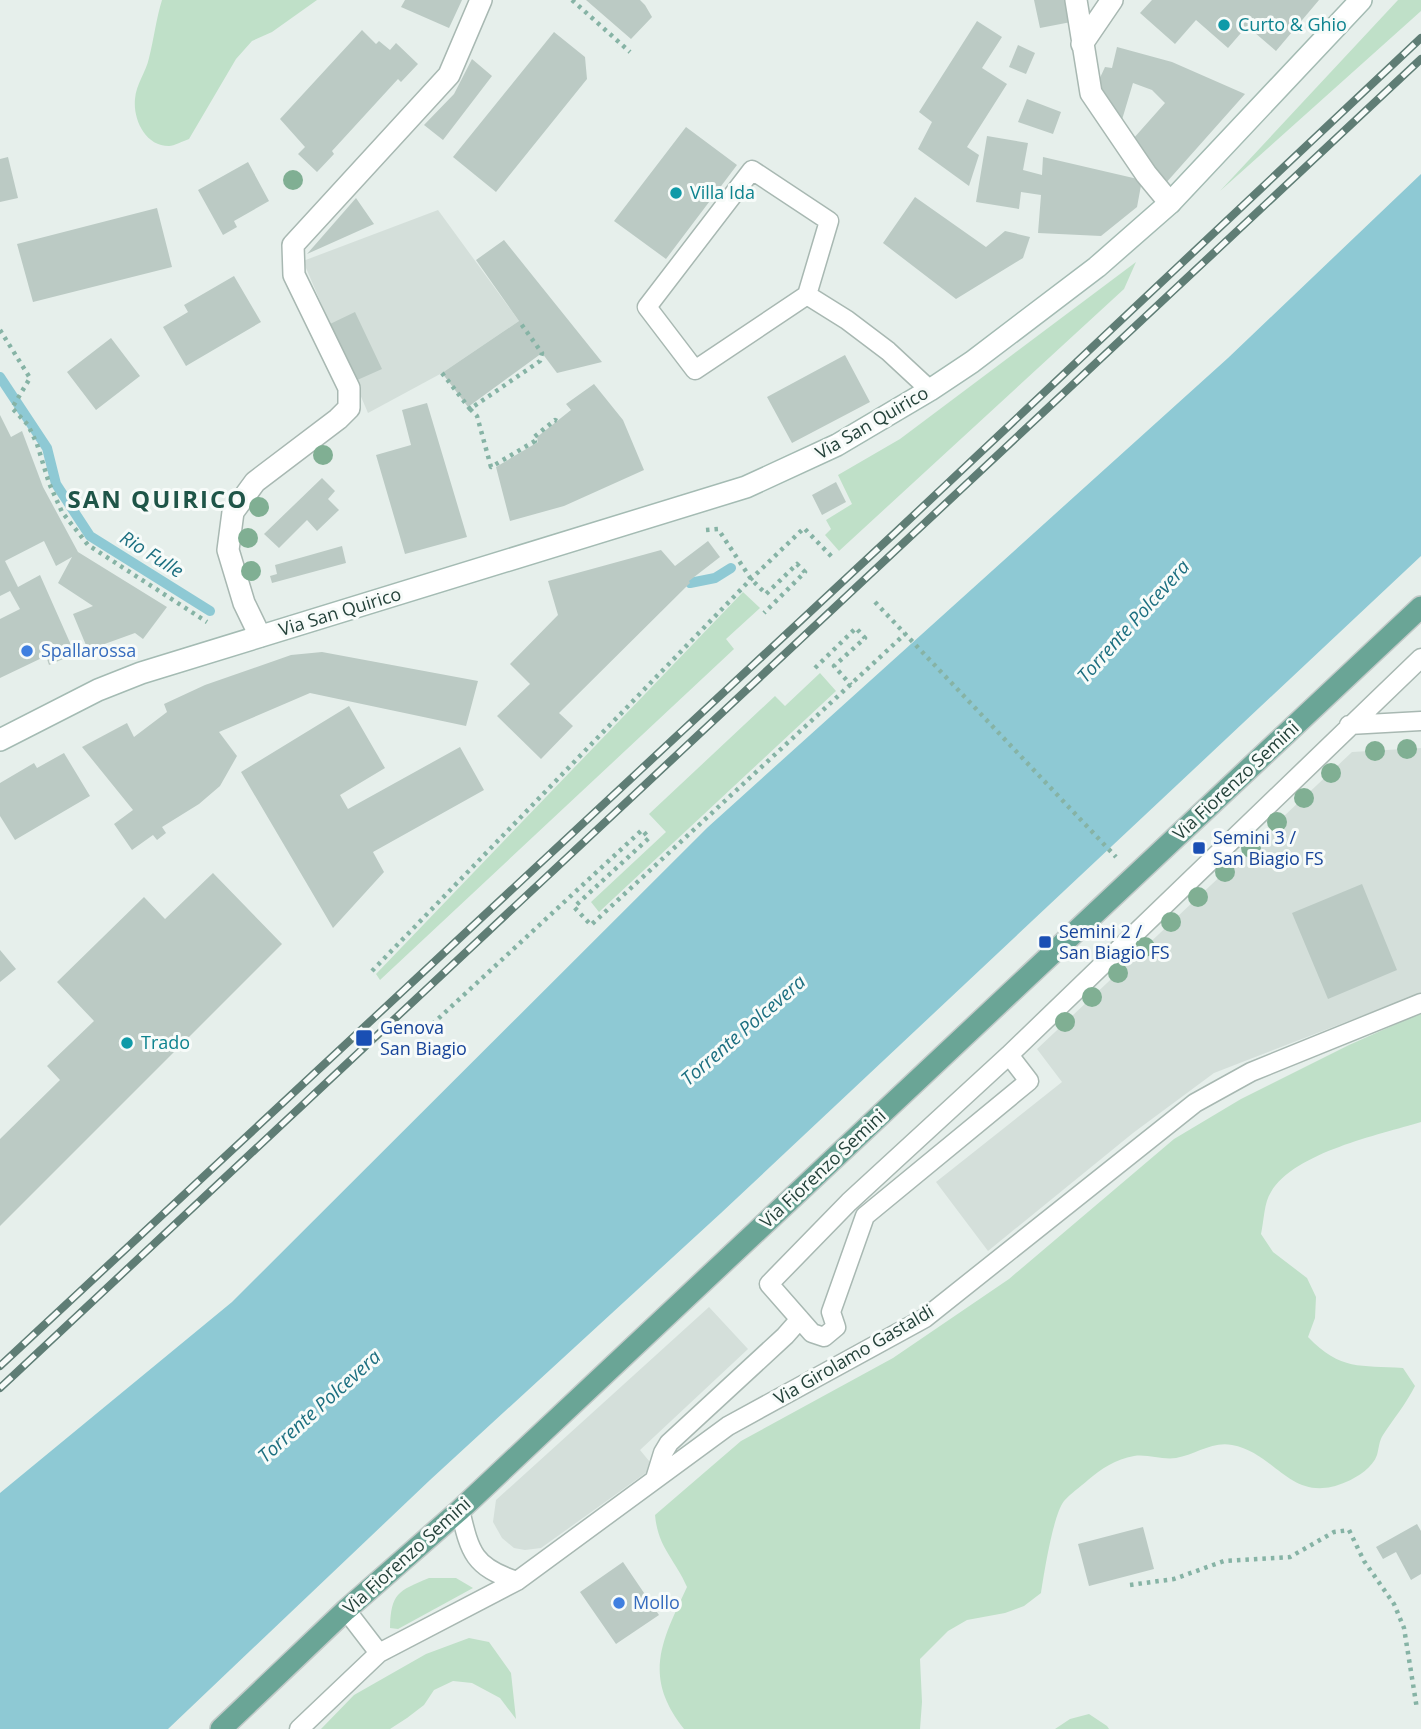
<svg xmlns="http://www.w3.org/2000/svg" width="1421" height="1729" font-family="'Open Sans',sans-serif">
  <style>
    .built { fill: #d4dfda }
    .green { fill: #bfe0c8 }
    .water { fill: #8ec9d4 }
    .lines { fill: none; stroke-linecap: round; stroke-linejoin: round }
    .stream { stroke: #8ec9d4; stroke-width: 10 }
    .building { fill: #bbcac4 }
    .lane-casing { stroke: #a8b8b2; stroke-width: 21 }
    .street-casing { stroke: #a8b8b2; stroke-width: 24 }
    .secondary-casing { stroke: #a4bbb3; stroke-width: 24 }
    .primary-casing { stroke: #c2cac8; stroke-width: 24 }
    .path { stroke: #86b3a5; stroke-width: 4.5; stroke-dasharray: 3.5 5; stroke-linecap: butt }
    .lane { stroke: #fff; stroke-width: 18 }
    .street { stroke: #fff; stroke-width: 21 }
    .secondary { stroke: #fff; stroke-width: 21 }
    .primary { stroke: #6aa596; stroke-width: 21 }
    .rail-casing { stroke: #5f7d75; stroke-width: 8 }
    .rail { stroke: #f7fbf9; stroke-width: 5; stroke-dasharray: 16; stroke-linecap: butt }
    .tree { fill: #80af93 }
    .culture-dot { fill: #0f9aa8; stroke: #f7fbf9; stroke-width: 2.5 }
    .shop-dot { fill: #3f7fe0; stroke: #f7fbf9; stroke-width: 2.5 }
    .transit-dot { fill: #1a4fb4; stroke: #f7fbf9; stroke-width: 2.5 }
    .labels { text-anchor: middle; stroke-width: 6; stroke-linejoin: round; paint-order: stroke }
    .culture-label { font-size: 18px; fill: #0d838f; stroke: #f7fbf9; text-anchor: start }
    .street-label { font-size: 18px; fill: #24423a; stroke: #f7fbf9 }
    .shop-label { font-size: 18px; fill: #366cbe; stroke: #f7fbf9; text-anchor: start }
    .transit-label { font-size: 18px; fill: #164399; stroke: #f7fbf9; text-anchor: start }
    .water-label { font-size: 19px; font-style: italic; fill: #1c6f80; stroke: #f7fbf9 }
    .district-label { font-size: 24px; font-weight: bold; letter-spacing: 2px; fill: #1f5548; stroke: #f7fbf9 }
  </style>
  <rect width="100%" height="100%" fill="#e6efeb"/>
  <path class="built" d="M438,210l81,111 -77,52 -74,40 -65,-152z
    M1421,748v245l-207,80 -81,60 -145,118 -52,-69 126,-100 -25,-33 315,-297z
    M709,1307l39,42 -108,101 14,17 -113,81 -16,2 -11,-2 -12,-10 -9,-16 3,-22z"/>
  <path class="green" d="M162,0h155l-45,32 -20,9 -16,18 -47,80c-6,2 -15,7 -20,7 -24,0 -36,-27 -34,-47 1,-15 11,-27 14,-41 5,-19 7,-39 13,-58z
    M1398,0h23v11l-201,180z
    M1136,262l-12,27 -285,262 -14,-16 6,-6 -5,-9 26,-16 -14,-29 62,-36z
    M743,592l17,16 -34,31 8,10 -354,331 -4,-6z
    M820,673l16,18 -237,221 -8,-10 75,-70 -17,-18 126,-118 10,10z
    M1421,1013v109c-42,13 -126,30 -150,70 -7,10 -7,29 -10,42l12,18 34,26 9,19 -1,21 -7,19c33,34 52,28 95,31l12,18c-9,18 -21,32 -32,49 -4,6 -4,13 -6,20 -4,12 -19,22 -31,27 -55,24 -69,-29 -114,-37 -20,-4 -37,10 -56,13 -14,2 -28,-4 -42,-2 -18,3 -33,13 -46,24 -8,7 -18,14 -24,21 -11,14 -20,73 -23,92l-17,13 -19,7 -38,7 -19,11 -28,28 2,43 -2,27h-236c-42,-53 -22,-88 3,-142 -12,-28 -29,-39 -32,-72l86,-74 152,-83 116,-79 165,-140 67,-40 108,-54z
    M429,1578h27l17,10 -75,41 -8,-1c1,-35 8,-37 39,-50z
    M469,1638l20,4 22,31 5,46 -16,-21 -28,-15 -19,-2 -19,9 -10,15 -17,13 -17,11h-69l33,-34 72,-41z
    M1089,1714l18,12 2,3h-54l15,-10z"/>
  <path class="water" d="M1421,174v382l-700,657 -291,267 -262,249h-168v-236l232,-191 476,-475 520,-469z"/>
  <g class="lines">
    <path class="stream" d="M0,377l47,71 9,36 34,52 120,75
      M690,583l25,-5 16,-10"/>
  </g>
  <path class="building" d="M405,0h57l-13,28 -48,-21z
    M586,0h54l5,5 7,12 -21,22z
    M1034,0h32l5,22 -31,6z
    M1152,0h167l-43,51 -29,-25 -19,22 -32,-28 -21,24 -35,-31z
    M977,21l25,16 -20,31 25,16 -40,63 12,8 -10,31 -51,-37 14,-27 -13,-10z
    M362,30l14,14 3,-3 11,9 6,-7 22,21 -17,18 -3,-3 -66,72 2,3 -17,18 -19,-18 7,-7 -25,-28z
    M554,32l31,25 2,22 -91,113 -43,-35z
    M1018,45l17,8 -9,21 -17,-7z
    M1117,47l55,15 73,32 -80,90 -32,-45 32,-36 -13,-13 -19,-7 -12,40 -17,-24 -5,-19 6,-13 7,1z
    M472,59l20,17 -49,64 -19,-15 30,-31z
    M1027,99l34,13 -8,22 -35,-12z
    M686,127l51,38 -71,94 -52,-38z
    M987,136l41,7 -5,27 19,5 1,-18 99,23 -5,27 -36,29 -63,-3 3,-38 -20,-3 -2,17 -43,-7z
    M8,157l10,41 -18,4v-43z
    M248,162l21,39 -35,20 3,6 -14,8 -25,-45z
    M915,197l71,50 19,-16 25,6 -7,21 -67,41 -73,-56z
    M356,198l18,26 -67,30z
    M157,208l15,59 -139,35 -16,-58z
    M504,240l98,122 -45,11 -15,-20 -74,54 -26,-34 77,-52 -43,-61z
    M234,276l27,46 -75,44 -23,-39 25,-15 -4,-7z
    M355,312l27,57 -27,12 -25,-57z
    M111,338l29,38 -44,34 -29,-38z
    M845,355l25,47 -78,41 -25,-46z
    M594,384l29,36 21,50 -80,36 -54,15 -14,-54 42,-25 -1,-5 34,-27 -5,-6z
    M427,403l40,134 -62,17 -29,-99 35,-10 -9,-35z
    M0,415l11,22 11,-6 21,56 35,65 89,55 -24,32 -8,-6 -47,17 -15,-36 20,-8 -35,-23 14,-26 -16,9 -12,-25 -39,20 13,26 22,-12 35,79 -26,11 -3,-9 -46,22v-59l20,-10 -10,-18 -10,5z
    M322,478l13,13 -7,8 11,11 -22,21 -10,-11 -28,28 -15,-14z
    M836,482l10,20 -24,13 -10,-20z
    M708,541l12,16 -31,24 1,2 -131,130 14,13 -32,33 -44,-43 33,-32 -20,-20 48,-49 -10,-34 113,-31 14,16z
    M342,546l4,17 -74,20 -2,-7 7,-2 -2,-9z
    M322,652l156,29 -12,45 -156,-33 -91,39 18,24 -17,30 -21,18 -37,23 4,6 -9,7 -4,-5 -21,15 -18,-26 19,-14 -51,-63 45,-24 7,14 33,-25 -3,-8 41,-19 86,-30z
    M349,706l36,62 -45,27 8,14 112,-62 24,43 -111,62 11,20 -51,56 -92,-156z
    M64,753l26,43 -75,44 -15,-24v-33l34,-20 3,5z
    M213,873l69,71 -282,282v-87l60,-59 -13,-14 47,-45 -37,-39 87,-85 21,22z
    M1362,884l35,86 -69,29 -36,-86z
    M0,950l16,19 -16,13z
    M1417,1524l4,7v43l-10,6 -15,-28 -13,7 -7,-12z
    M1143,1527l11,42 -65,17 -11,-42z
    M623,1562l36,53 -43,29 -36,-52z"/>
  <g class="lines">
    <g class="lane-casing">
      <path id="lane" d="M752,170l77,51 -22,74 -112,75 -48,-63z
        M807,295l40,25 41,31 42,39
        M1349,725l72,-4
        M1009,1055l20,26 -164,135 -34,96 5,15 -12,10 -12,-4 -43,-49 80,-82z
        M1009,1055l412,-397
        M655,1479l8,-26 6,-10 116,-107 15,-17
        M460,1510c10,42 13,57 57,71
        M346,1610l33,43
        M299,1729l80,-76 138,-72 211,-155 197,-108 270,-215 56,-31 170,-69"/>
    </g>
    <g class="street-casing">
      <path id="street" d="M1076,0l15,93 55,81 24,29
        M1082,44l30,-44
        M260,636l-16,-33 -16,-53 5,-38 22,-30 83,-63 11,-11v-20l-55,-113 -1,-30 156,-170 32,-75"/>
    </g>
    <g class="secondary-casing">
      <path id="secondary" d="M0,740l98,-50 43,-17 605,-186 91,-42 93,-55 42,-28 125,-95 73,-64 191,-203"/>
    </g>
    <g class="primary-casing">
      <path id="primary" d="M221,1729l125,-119 114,-100 961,-903"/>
    </g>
    <path class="path" d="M572,0l58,52
      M0,330l30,48 -18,30 16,17 9,19 12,39 13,29 26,33 119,77
      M442,373l28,36 70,-48 2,-8 -23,-32
      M470,409l7,7 14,51 44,-26 -1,-4 21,-17 2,1
      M706,530l12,-1 33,50 15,15 31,-30 8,8 -41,41
      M875,602l241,255
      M815,668l41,-40 9,10 -31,28 17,19
      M372,971l379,-392 53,-51 28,29
      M426,1030l216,-200 7,8 -75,69 17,18 314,-291
      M1130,1585l44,-6 50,-18 66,-4 44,-25 15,-2 15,31 30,43 10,24 13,81"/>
    <use href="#lane" class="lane"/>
    <use href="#street" class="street"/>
    <use href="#secondary" class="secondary"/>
    <use href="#primary" class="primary"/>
    <g class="rail-casing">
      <path id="rail" d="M0,1366l897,-835 524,-493
        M0,1388l1421,-1329"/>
    </g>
    <use href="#rail" class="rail"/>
  </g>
  <g class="tree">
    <circle cx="293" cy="180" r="10"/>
    <circle cx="323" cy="455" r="10"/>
    <circle cx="259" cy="507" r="10"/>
    <circle cx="248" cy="538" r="10"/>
    <circle cx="251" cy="571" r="10"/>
    <circle cx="1407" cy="749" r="10"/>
    <circle cx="1375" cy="751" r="10"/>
    <circle cx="1331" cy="773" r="10"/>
    <circle cx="1304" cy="798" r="10"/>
    <circle cx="1277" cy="822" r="10"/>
    <circle cx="1251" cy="848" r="10"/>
    <circle cx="1225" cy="872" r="10"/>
    <circle cx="1198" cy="897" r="10"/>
    <circle cx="1171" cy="922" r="10"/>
    <circle cx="1145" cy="947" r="10"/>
    <circle cx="1118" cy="973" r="10"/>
    <circle cx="1092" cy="997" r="10"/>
    <circle cx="1065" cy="1022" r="10"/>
  </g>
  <g class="culture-dot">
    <circle cx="1224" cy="25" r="7"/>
    <circle cx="676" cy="193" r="7"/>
    <circle cx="127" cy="1043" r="7"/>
  </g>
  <g class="shop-dot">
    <circle cx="27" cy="651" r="7"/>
    <circle cx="619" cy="1603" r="7"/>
  </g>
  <g class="transit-dot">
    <rect x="1192" y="841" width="14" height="14" rx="3.5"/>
    <rect x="1038" y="935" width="14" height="14" rx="3.5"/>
    <rect x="355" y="1029" width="18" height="18" rx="3.5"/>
  </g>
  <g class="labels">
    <g class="culture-label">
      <text x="1238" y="31">Curto &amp; Ghio</text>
      <text x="690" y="199">Villa Ida</text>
      <text x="141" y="1049">Trado</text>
    </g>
    <g class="street-label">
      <text transform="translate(872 423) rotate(-30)" y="6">Via San Quirico</text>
      <text transform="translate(340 612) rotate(-17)" y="6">Via San Quirico</text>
      <text transform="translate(1236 781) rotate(-43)" y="6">Via Fiorenzo Semini</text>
      <text transform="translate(823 1169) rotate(-43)" y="6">Via Fiorenzo Semini</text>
      <text transform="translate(854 1355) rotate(-30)" y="6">Via Girolamo Gastaldi</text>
      <text transform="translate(407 1556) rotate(-42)" y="6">Via Fiorenzo Semini</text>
    </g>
    <g class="shop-label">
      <text x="41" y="657">Spallarossa</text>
      <text x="633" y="1609">Mollo</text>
    </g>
    <g class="transit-label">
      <text x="1213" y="844">Semini 3 /<tspan x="1213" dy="21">San Biagio FS</tspan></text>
      <text x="1059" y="938">Semini 2 /<tspan x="1059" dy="21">San Biagio FS</tspan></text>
      <text x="380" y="1034">Genova<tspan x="380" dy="21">San Biagio</tspan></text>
    </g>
    <g class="water-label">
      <text transform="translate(152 554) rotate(32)" y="7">Rio Fulle</text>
      <text transform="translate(1133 621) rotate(-48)" y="7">Torrente Polcevera</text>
      <text transform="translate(743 1030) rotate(-41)" y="7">Torrente Polcevera</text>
      <text transform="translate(319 1406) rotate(-42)" y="7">Torrente Polcevera</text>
    </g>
    <g class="district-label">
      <text x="158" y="508">SAN QUIRICO</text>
    </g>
  </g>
</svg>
